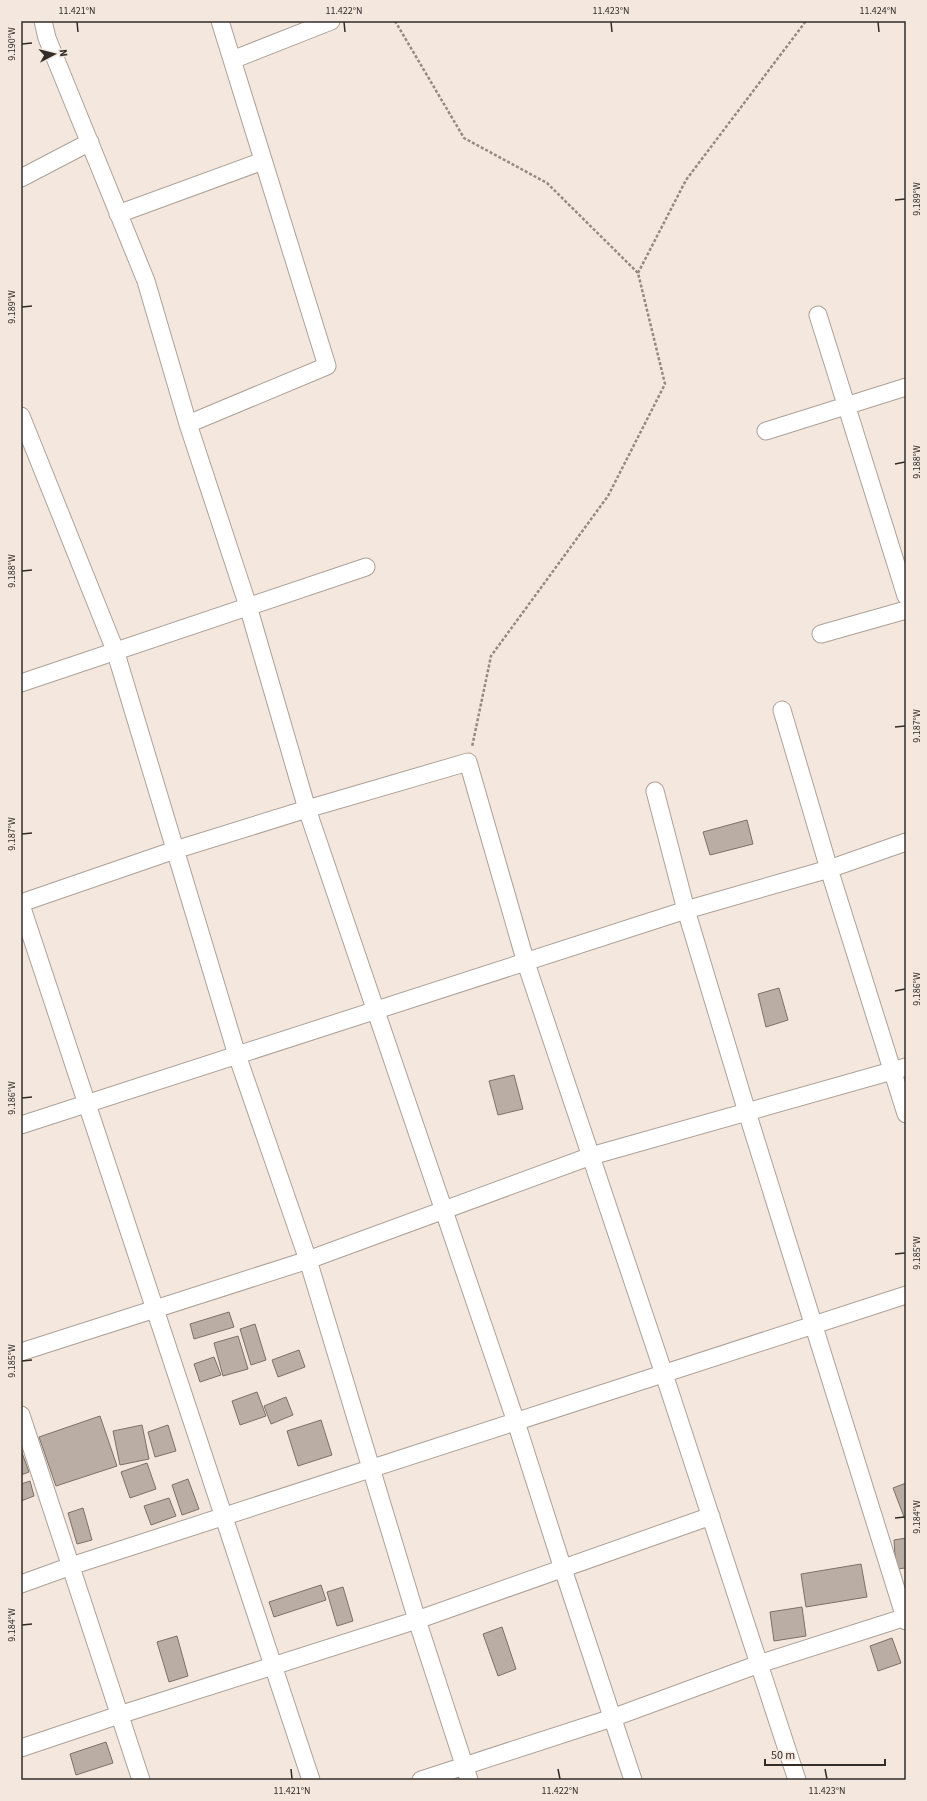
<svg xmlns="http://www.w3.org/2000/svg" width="927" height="1801" font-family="'Source Sans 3',sans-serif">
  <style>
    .building { fill: #baaea4; stroke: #7c7168 }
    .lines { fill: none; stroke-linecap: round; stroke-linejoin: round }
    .minor-casing { stroke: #ada198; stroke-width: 19 }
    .path { stroke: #938a83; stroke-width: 2.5; stroke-dasharray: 3 2; stroke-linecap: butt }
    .minor { stroke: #fff; stroke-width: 17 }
    .ticks { fill: none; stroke: #322d29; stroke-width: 1.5 }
    .neatline { fill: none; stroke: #322d29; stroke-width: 1.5 }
    .ticks-label { font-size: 10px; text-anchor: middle; fill: #322d29 }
  </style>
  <rect width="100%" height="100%" fill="#f4e7dd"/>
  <path class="building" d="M747,820l6,24 -43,11 -7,-23z
    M779,988l9,32 -22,7 -8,-33z
    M514,1075l9,34 -25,6 -9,-34z
    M229,1312l5,15 -40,12 -4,-15z
    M255,1324l11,36 -15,5 -11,-36z
    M238,1336l10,33 -25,7 -9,-33z
    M299,1350l6,17 -27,10 -6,-17z
    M214,1357l7,18 -21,7 -6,-18z
    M257,1392l9,24 -26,9 -8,-24z
    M286,1397l7,18 -22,9 -7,-18z
    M100,1416l17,50 -61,20 -17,-49z
    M321,1420l11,35 -34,11 -11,-35z
    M142,1425l7,34 -29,6 -7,-34z
    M168,1425l8,26 -21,6 -7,-25z
    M21,1450l8,22 -8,3z
    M147,1463l9,26 -26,9 -9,-26z
    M188,1479l11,30 -17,6 -10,-30z
    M30,1481l4,15 -13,5v-17z
    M906,1483v39l-13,-34z
    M169,1498l7,18 -25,9 -7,-19z
    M83,1508l9,32 -15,4 -9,-31z
    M906,1538v30l-10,1 -2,-29z
    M861,1564l6,33 -61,10 -5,-33z
    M321,1585l5,15 -52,17 -5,-15z
    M343,1587l10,34 -16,5 -10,-34z
    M802,1607l4,29 -32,5 -4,-29z
    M502,1627l14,42 -18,7 -15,-42z
    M177,1636l11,40 -19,6 -12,-40z
    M892,1638l9,25 -23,8 -8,-25z
    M106,1742l7,21 -37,12 -6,-21z"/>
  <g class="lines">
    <g class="minor-casing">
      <path id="minor" d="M43,21l4,17 99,243 42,143 60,182 59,203 209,613 47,147 70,211
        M232,60l99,-39
        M21,178l69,-36
        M118,214l145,-53
        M818,315l88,281
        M21,416l94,234 122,405 71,205 109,360 52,160
        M188,424l139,-58 -107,-345
        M766,431l140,-44
        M821,634l85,-24
        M21,683l345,-116
        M782,710l47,159 77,245
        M655,791l31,119 61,202 159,509
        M21,903l154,-53 132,-41 161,-47 58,201 138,411 133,406
        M21,905l290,875
        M21,1125l665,-215 143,-41 77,-27
        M21,1352l287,-92 283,-104 315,-89
        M21,1415l120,365
        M21,1584l50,-18 835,-271
        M21,1748l98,-33 298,-95 294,-104
        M421,1780l191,-62 147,-54 147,-47"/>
    </g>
    <path class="path" d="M395,21l69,117 83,45 91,90 27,111 -57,112 -117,160 -19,91
      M638,273l48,-93 120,-159"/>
    <use href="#minor" class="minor"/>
  </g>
  <path class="ticks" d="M77,22l1,10M344,22l1,10M611,22l1,10M878,22l1,10M22,44l10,-1M895,200l10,-1M22,307l10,-1M895,464l10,-2M22,571l10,-1M895,727l10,-1M22,834l10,-1M895,991l10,-2M22,1098l10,-1M895,1254l10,-1M22,1361l10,-1M895,1518l10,-1M22,1625l10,-1M291,1769l1,10M558,1769l2,10M825,1769l2,10"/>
  <rect width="927" height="1801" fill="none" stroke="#f4e7dd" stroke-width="44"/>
  <g transform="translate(54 54) rotate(83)" stroke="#f4e7dd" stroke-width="3" paint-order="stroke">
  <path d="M0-3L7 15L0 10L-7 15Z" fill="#322d29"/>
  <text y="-6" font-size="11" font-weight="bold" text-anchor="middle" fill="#322d29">N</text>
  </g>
  <path d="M765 1759v6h120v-6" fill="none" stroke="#322d29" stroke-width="2"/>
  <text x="771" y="1759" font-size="12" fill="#322d29" stroke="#f4e7dd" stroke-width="3" paint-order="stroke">50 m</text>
  <rect x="22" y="22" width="883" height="1757" class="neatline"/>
  <g class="ticks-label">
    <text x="77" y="14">11.421°N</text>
    <text x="344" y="14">11.422°N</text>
    <text x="611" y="14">11.423°N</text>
    <text x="878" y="14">11.424°N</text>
    <text transform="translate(11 44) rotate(-90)" y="4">9.190°W</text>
    <text transform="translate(916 199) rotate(-90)" y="4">9.189°W</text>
    <text transform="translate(11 307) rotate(-90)" y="4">9.189°W</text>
    <text transform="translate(916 462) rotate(-90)" y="4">9.188°W</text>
    <text transform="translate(11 571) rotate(-90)" y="4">9.188°W</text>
    <text transform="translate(916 726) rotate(-90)" y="4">9.187°W</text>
    <text transform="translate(11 834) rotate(-90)" y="4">9.187°W</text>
    <text transform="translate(916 989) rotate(-90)" y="4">9.186°W</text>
    <text transform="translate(11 1098) rotate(-90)" y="4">9.186°W</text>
    <text transform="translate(916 1253) rotate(-90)" y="4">9.185°W</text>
    <text transform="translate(11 1361) rotate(-90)" y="4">9.185°W</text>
    <text transform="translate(916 1517) rotate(-90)" y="4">9.184°W</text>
    <text transform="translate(11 1625) rotate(-90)" y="4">9.184°W</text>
    <text x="292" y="1794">11.421°N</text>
    <text x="560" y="1794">11.422°N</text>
    <text x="827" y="1794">11.423°N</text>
  </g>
</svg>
